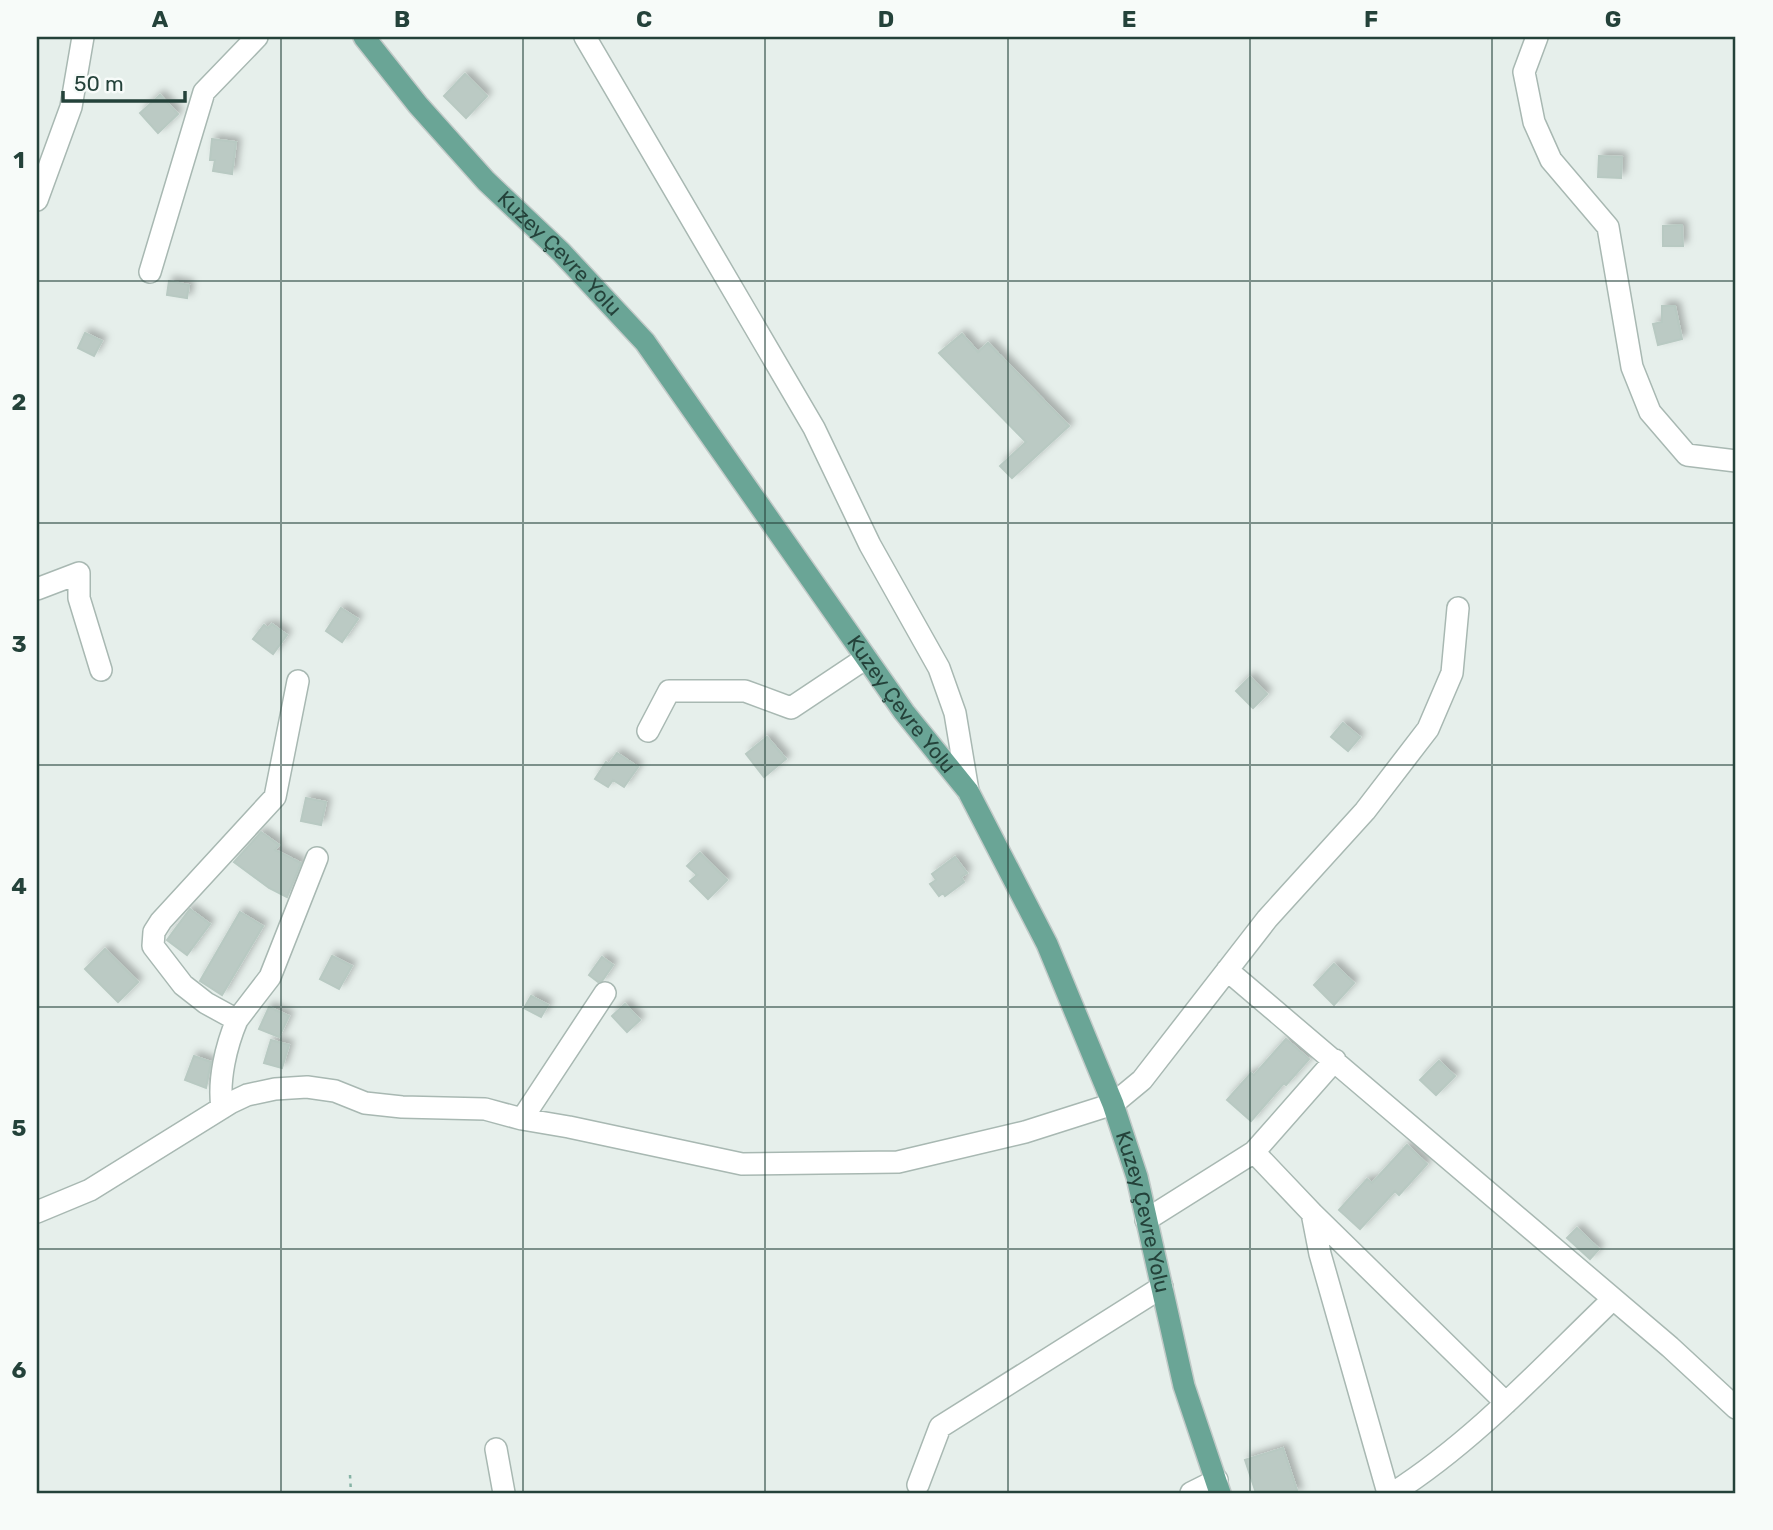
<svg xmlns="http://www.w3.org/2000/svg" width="1773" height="1530" font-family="Rubik,sans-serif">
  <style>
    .building { fill: #bbcac4; stroke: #b8c9c2; stroke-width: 2; filter: url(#shadow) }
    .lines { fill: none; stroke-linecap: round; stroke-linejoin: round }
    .minor-casing { stroke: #a8b8b2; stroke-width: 24 }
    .major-casing { stroke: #c2cac8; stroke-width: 24 }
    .path { stroke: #86b3a5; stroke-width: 2.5; stroke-dasharray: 3.5 5; stroke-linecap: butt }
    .minor { stroke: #fff; stroke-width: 21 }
    .major { stroke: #6aa596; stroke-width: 21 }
    .grid { fill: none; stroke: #24423a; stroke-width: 2; stroke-opacity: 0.55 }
    .labels { text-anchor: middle; stroke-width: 6; stroke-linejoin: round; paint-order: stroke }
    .street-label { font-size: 21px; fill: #24423a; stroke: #f7fbf9 }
    .neatline { fill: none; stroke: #24423a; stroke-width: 2.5 }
    .grid-label { font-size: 23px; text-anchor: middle; font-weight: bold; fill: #24423a }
  </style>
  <defs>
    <filter id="shadow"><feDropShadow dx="4.5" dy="-4.5" stdDeviation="3.5" flood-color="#0004"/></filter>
  </defs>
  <rect width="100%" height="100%" fill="#e6efeb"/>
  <path class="building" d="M465,74l22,22 -21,22 -22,-22z
    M160,95l18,19 -20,19 -18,-20z
    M212,139l24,3 -4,32 -19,-3 2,-11h-5z
    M1599,156l23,1 -1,21 -23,-1z
    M1682,225l1,21h-20v-20z
    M169,281l20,4 -2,13 -20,-3z
    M1662,306h13l7,33 -24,6 -5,-21 9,-2z
    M85,333l17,8 -8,15 -16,-8z
    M962,334l16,18 10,-9 81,83 -57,52 -12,-12 26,-24 -87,-89z
    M341,608l17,11 -16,23 -16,-11z
    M272,624l15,11 -14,19 -20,-15 11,-14 4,3z
    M1250,677l17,17 -14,14 -17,-17z
    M1343,723l17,14 -12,14 -17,-14z
    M767,737l19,22 -22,18 -18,-23z
    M617,753l21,14 -14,20 -11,-7 -5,7 -13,-8 11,-17 3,2z
    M306,798l20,4 -5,23 -20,-4z
    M261,832l18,13 -4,5 26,13 -14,34 -18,-9 -35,-26z
    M700,853l27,27 -19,19 -18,-18 7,-6 -10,-9z
    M955,857l12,16 -6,4 3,5 -19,14 -2,-3 -4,3 -9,-12 6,-4 -4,-6z
    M190,909l20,15 -23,31 -20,-15z
    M240,912l23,14 -41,69 -22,-14z
    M105,949l33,33 -20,20 -33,-33z
    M332,956l20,10 -13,23 -19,-10z
    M602,957l11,8 -11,16 -4,1 -9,-7z
    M1334,964l20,19 -20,22 -20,-20z
    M531,996l17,9 -7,12 -17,-9z
    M625,1004l15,16 -13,12 -15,-16z
    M269,1007l20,9 -10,21 -20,-8z
    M1286,1039l23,20 -23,26 -2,-2 -33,38 -24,-21 24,-27 3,2z
    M271,1040l18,5 -7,23 -18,-5z
    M194,1056l17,6 -5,26 -21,-8z
    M1439,1061l16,15 -19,19 -16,-15z
    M1407,1145l20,19 -28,31 -4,-4 -35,38 -21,-19 28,-31 5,4z
    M1577,1228l22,21 -9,10 -23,-21z
    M1283,1448l15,45h-42l-11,-33z"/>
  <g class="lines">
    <g class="minor-casing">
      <path id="minor" d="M585,37l229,391 56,117 69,123 16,45 13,78
        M1537,37l-13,35 10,50 17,38 57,67 24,140 18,45 37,43 49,6
        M37,200l34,-93 12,-70
        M150,272l54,-180 53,-55
        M37,589l42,-16v25l22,72
        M648,731l21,-40h76l46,17 75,-50
        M1227,970l443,377 66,61
        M237,1020l33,-43 47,-119
        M222,1108c-4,-28 4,-62 15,-88l-31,-17 -23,-18 -30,-39 1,-14 7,-11 114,-124 23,-116
        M522,1119l83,-126
        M1254,1152l58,61 194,190
        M37,1212l53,-22 140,-87 17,-8 28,-6 32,-2 28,4 30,12 37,4 83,2 37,10 47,8 173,37 156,-2 127,-30 88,-28 29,-24 125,-161 98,-108 63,-82 24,-56 6,-65
        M1312,1213l8,41 68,239
        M1146,1220l108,-68 81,-92
        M496,1449l8,44
        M918,1485l22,-58 222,-140
        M1191,1493l26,-13
        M1393,1493c83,-53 150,-127 220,-194"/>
    </g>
    <g class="major-casing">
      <g id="major">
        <path id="s1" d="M364,37l54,68 68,76 75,71 84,90 259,370 64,79 79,153 66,160 24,73 47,209 36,107"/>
      </g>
    </g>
    <path class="path" d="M350,1475l1,18"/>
    <use href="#minor" class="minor"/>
    <use href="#major" class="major"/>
  </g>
  <path class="grid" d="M281,37v1456M523,37v1456M765,37v1456M1008,37v1456M1250,37v1456M1492,37v1456M37,281h1699M37,523h1699M37,765h1699M37,1007h1699M37,1249h1699"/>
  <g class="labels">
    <g class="street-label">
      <text dy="7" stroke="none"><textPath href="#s1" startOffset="292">Kuzey Çevre Yolu</textPath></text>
      <text dy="7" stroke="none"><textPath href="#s1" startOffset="859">Kuzey Çevre Yolu</textPath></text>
      <text dy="7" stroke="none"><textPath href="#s1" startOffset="1426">Kuzey Çevre Yolu</textPath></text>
    </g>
  </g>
  <rect width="1773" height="1530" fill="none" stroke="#f7fbf9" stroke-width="77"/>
  <path d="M63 91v10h122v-10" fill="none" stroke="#24423a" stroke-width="3.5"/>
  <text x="74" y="91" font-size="21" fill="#24423a" stroke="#f7fbf9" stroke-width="5" paint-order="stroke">50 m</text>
  <rect x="38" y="38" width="1696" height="1454" class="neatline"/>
  <g class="grid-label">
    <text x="160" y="27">A</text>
    <text x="402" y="27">B</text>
    <text x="644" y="27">C</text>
    <text x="886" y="27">D</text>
    <text x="1129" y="27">E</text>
    <text x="1371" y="27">F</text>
    <text x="1613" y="27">G</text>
    <text x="19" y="168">1</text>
    <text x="19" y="410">2</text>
    <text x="19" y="652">3</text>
    <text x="19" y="894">4</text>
    <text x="19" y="1136">5</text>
    <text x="19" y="1378">6</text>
  </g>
</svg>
